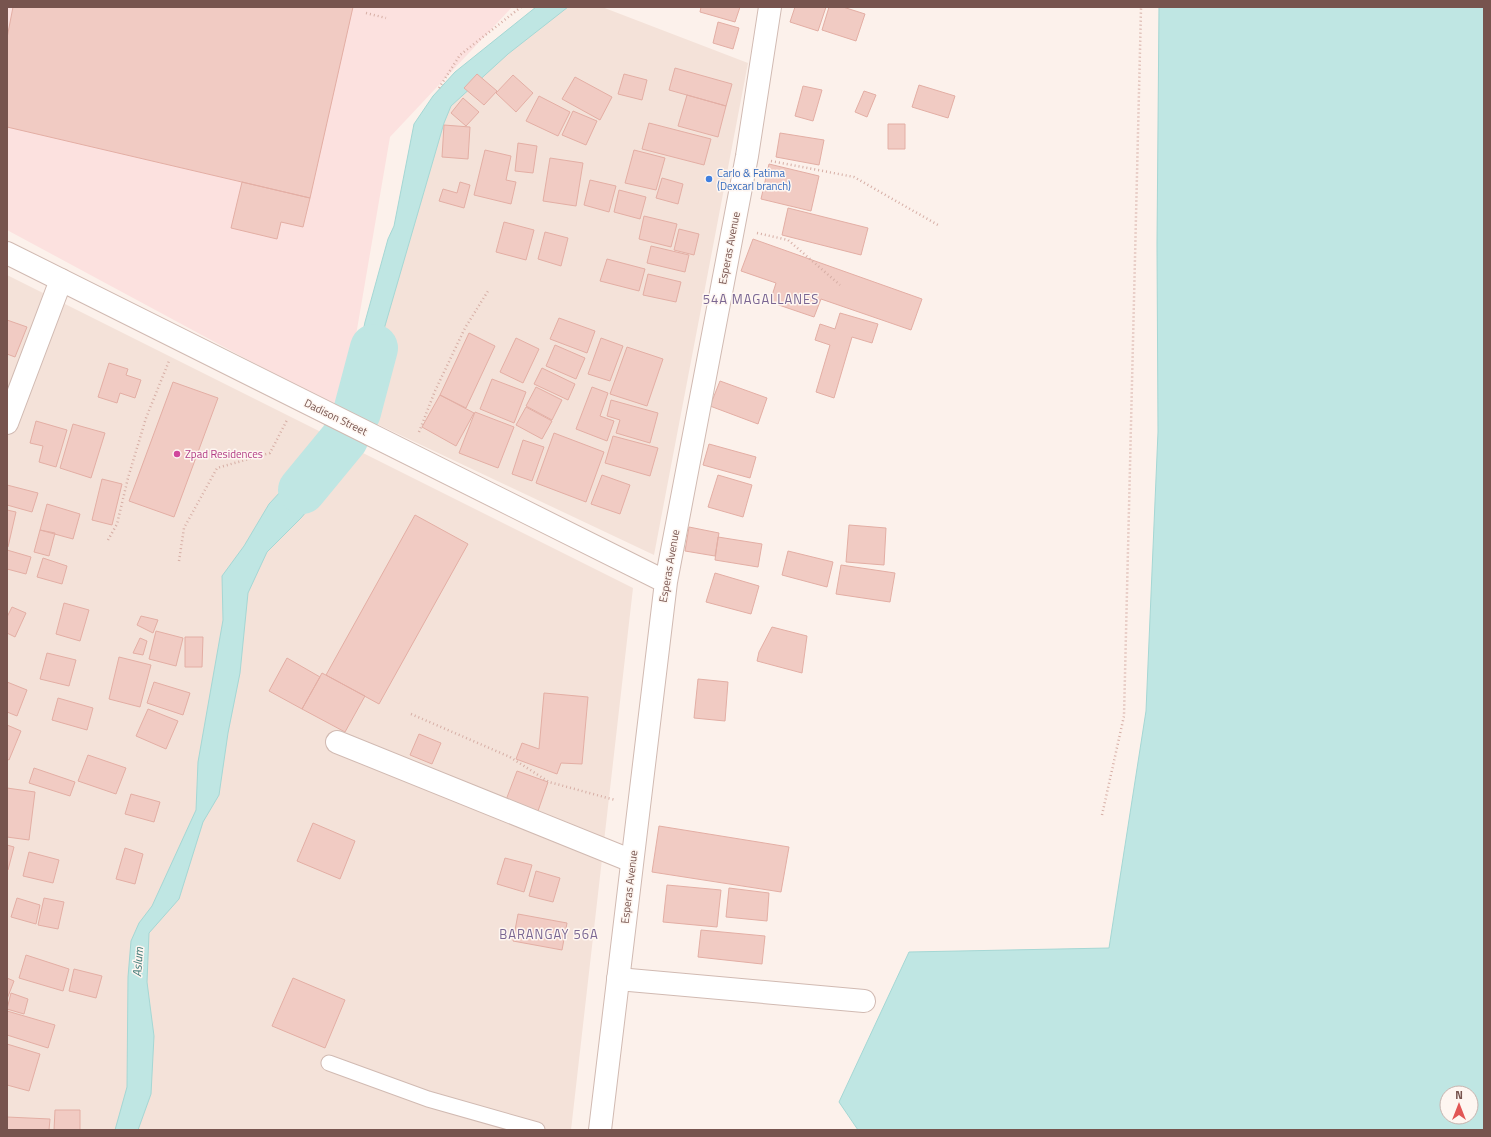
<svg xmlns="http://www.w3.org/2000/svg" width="1491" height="1137" font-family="'Titillium Web',sans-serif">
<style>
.residential{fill:#f4e2d9}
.commercial{fill:#fce1df}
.water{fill:#bfe6e3;stroke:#a5d7d4;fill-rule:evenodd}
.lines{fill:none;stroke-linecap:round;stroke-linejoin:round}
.river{stroke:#bfe6e3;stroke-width:48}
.building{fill:#f1cbc3;stroke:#e3aea4}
.service-casing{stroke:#d1bab2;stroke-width:17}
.minor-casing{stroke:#d1bab2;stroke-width:24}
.tertiary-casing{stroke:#d1bab2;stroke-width:24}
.path{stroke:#d6aea5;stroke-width:2.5;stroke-dasharray:1 3;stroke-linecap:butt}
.service{stroke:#fff;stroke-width:15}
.minor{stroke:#fff;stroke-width:22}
.tertiary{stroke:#fff;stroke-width:22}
.shop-dot{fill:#3f7fe0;stroke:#fef6f1;stroke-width:1.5}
.hotel-dot{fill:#d1479c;stroke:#fef6f1;stroke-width:1.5}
.labels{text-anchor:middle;stroke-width:3;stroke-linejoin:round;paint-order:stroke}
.shop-label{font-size:11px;fill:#366cbe;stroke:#fef6f1;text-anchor:start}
.street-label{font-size:11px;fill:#77544e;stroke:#fef6f1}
.hotel-label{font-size:11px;fill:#b23c85;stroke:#fef6f1;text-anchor:start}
.water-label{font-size:12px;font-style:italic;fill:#417b78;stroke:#fef6f1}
.quarter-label{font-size:13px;letter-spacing:1px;fill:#7a6692;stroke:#fef6f1}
</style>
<rect width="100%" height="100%" fill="#fcf1eb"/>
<path class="residential" d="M561,7H602L748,63L654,555L360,416L441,113L457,84Z
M7,275L633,588L571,1130H7Z"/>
<path class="commercial" d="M7,7H512L390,137L343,411L7,230Z"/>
<path class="water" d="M536,7H568L508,54L451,106L444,123L380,343L370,418L349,408L359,369L360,346L365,322L388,239L394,226L414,124L433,96L455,72Z
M1159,7H1484V1130H858L839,1102L909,952L1109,948L1146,711L1158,432L1157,244ZM1447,1093H1471V1117H1447Z
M334,434L353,444L340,472L301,518L267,552L248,593L240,673L228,733L219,795L203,822L179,899L149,933L147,982L154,1036L151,1094L138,1130H115L127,1087L128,977L131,941L139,923L152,906L196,810L198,762L223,620L222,576L244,546L269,504L282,490L322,456Z"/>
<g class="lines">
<path class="river" d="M302,490L344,439L357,412L374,348"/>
</g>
<path class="building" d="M13,7H353L310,198L7,127V38Z
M701,7H740L735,22L700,12Z
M795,7H826L818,31L790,22Z
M829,7H843L865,14L856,41L822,30Z
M718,22L739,28L733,49L713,43Z
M675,68L732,84L726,106L669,90Z
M477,74L497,91L484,105L464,88Z
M624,74L647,80L642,100L618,94Z
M513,75L533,93L516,112L496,93Z
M575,77L612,97L600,120L562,99Z
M919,85L955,96L948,118L912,107Z
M803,86L822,90L813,121L795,116Z
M864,91L876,95L867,117L855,112Z
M687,95L726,106L718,137L678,126Z
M539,96L570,112L558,136L526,121Z
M463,98L479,112L466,126L451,113Z
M573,111L597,121L586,145L562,135Z
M649,123L711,139L704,165L642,149Z
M888,124H905V149H888Z
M444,125L470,127L468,159L442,157Z
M780,133L824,140L819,165L776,157Z
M518,143L537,146L533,173L515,171Z
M485,150L511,156L506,180L516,182L511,204L474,195Z
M634,150L665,158L656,190L625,183Z
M550,158L583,163L576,206L543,201Z
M769,164L819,176L811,211L761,199Z
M662,178L683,184L678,204L656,198Z
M590,180L616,186L609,212L584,205Z
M242,182L310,198L303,227L281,222L277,239L231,228Z
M460,182L470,185L464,208L439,201L443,189L457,193Z
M619,190L646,197L640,219L614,212Z
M788,208L868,228L861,255L782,235Z
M644,216L677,224L671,247L639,239Z
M504,222L534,230L526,260L496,252Z
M679,229L699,234L694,255L674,250Z
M545,232L568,238L561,266L538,259Z
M753,239L922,299L911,330L821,299L814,317L770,302L776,283L741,271Z
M651,246L689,255L685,272L647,263Z
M607,259L645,269L639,291L600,281Z
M648,274L681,282L676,302L643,295Z
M840,313L878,324L872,343L852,337L834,398L816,392L830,345L815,340L820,324L835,329Z
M559,318L595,331L587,353L550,339Z
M7,320L27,327L15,357L7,354Z
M469,333L495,346L466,408L440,395Z
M516,338L539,349L523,383L500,372Z
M601,338L623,346L610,381L588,374Z
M555,345L585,358L576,379L546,366Z
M627,347L663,359L647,406L610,394Z
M109,363L128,369L126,375L141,380L135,398L120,393L117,403L98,397Z
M542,368L575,384L568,400L534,384Z
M492,379L526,392L514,423L480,409Z
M720,381L767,398L758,424L710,406Z
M173,382L218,398L174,517L129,501Z
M536,387L562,400L552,420L526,406Z
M592,387L608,393L600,416L614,421L607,441L576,429Z
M440,395L474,413L456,446L422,427Z
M611,400L658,413L650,443L616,433L620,420L607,416Z
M526,407L552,421L542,439L516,425Z
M475,412L514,427L498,468L459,453Z
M36,421L67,430L56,467L39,462L43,446L30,443Z
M73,424L105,433L91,478L60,468Z
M554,433L604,452L586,502L536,483Z
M613,436L658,448L650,476L605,463Z
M523,440L544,447L532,481L512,474Z
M709,444L756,457L750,478L703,465Z
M602,475L630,485L620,514L591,504Z
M718,475L752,485L743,517L708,507Z
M102,479L122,484L112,525L92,520Z
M7,485L38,493L32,512L7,505Z
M47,504L80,514L73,539L40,530Z
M7,510L16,512L8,547L7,546Z
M415,515L468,544L379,704L326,675Z
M849,525L886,528L884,565L846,562Z
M689,527L719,533L715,556L685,551Z
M40,530L55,533L49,556L34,552Z
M718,537L762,544L758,567L715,560Z
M7,550L31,557L26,574L7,569Z
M788,551L833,562L827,587L782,575Z
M43,558L67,566L62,584L37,577Z
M841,565L895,573L890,602L836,594Z
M715,573L759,586L751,614L706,602Z
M64,603L89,610L80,641L56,634Z
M12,607L26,613L15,637L7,633V617Z
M141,616L158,620L153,633L137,625Z
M772,627L807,636L802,673L757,661L759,652Z
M156,631L183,638L176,666L149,659Z
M185,637H203L202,667H185Z
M140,638L147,641L143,655L133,653Z
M47,653L76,660L69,686L40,679Z
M119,657L151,665L140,707L109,699Z
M287,658L320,677L302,709L269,691Z
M322,673L365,696L345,732L302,709Z
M698,679L728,682L725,721L694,718Z
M7,682L27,690L17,716L7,712Z
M154,682L190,693L183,715L147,703Z
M544,693L588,697L582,764L561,763L557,774L516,759L522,743L539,749Z
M58,698L93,708L87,730L52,720Z
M148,709L178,721L166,749L136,736Z
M7,725L21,731L9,760L7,759Z
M419,734L441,743L432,764L410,755Z
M88,755L126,768L116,794L78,781Z
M34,768L75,782L70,796L29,783Z
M517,771L548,782L538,811L506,800Z
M7,788L35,792L29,840L7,837Z
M131,794L160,802L154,822L125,814Z
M313,823L355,841L340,879L297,861Z
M659,826L789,847L781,892L652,872Z
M7,845L14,847L8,870H7Z
M125,848L143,854L135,884L116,879Z
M29,852L59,860L53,883L23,876Z
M505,858L532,865L524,892L497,884Z
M536,871L560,878L553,902L529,896Z
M667,885L721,890L717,927L663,922Z
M729,888L769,893L767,921L726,917Z
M17,898L40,905L36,924L11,917Z
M44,898L64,902L58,929L38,925Z
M518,914L567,923L562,950L513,941Z
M701,930L765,936L762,964L698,957Z
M26,955L69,969L63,991L19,978Z
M74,969L102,976L96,998L69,991Z
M7,978L14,981L7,999Z
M293,978L345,1000L325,1048L272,1026Z
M11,993L28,999L24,1014L7,1009Z
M7,1011L55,1025L48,1048L7,1035Z
M7,1044L40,1054L29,1091L7,1085Z
M55,1110H80V1130H54Z
M7,1117L50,1119L49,1130H7Z"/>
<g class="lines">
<defs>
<path id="service" d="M329,1063L428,1099L537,1130"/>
<path id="minor" d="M7,423L61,280
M337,742L632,861
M618,979L864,1001"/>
<path id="tertiary" d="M7,253L666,582
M600,1130L666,582L747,156L770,7"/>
</defs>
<use href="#service" class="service-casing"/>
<use href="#minor" class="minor-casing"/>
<use href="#tertiary" class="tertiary-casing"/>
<path class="path" d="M366,13L386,18
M439,88L460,55L521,7
M771,161L854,177L938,225
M757,233L788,240L840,285
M419,432L435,391L465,328L488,291
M108,540L117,524L128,478L146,418L169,361
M179,561L184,528L217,468L270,453L287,420
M411,714L510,757L549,782L615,800
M1102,815L1124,716L1141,8L1139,7"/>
<use href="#service" class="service"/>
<use href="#minor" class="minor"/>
<use href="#tertiary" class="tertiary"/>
</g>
<circle class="shop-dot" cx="709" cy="179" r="4"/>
<circle class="hotel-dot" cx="177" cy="454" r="4"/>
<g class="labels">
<g class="shop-label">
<text x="717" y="177">Carlo &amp; Fatima<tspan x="717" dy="13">(Dexcarl branch)</tspan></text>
</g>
<g class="street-label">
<text transform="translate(729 248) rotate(-79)" y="4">Esperas Avenue</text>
<text transform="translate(336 417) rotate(26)" y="4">Dadison Street</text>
<text transform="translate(669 566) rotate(-80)" y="4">Esperas Avenue</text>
<text transform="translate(629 887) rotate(-83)" y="4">Esperas Avenue</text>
</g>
<g class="hotel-label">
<text x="185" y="458">Zpad Residences</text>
</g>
<g class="water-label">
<text transform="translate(138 962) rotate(-86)" y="4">Aslum</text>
</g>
<g class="quarter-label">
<text x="761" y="304">54A MAGALLANES</text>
<text x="549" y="939">BARANGAY 56A</text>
</g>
</g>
<rect width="1491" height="1137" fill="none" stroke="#77544e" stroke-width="16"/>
<g transform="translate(1459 1105)"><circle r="19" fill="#fef6f1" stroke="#c8b5b0"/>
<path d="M0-3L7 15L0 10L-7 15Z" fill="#e15655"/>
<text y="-6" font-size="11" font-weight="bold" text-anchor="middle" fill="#77544e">N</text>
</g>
</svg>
